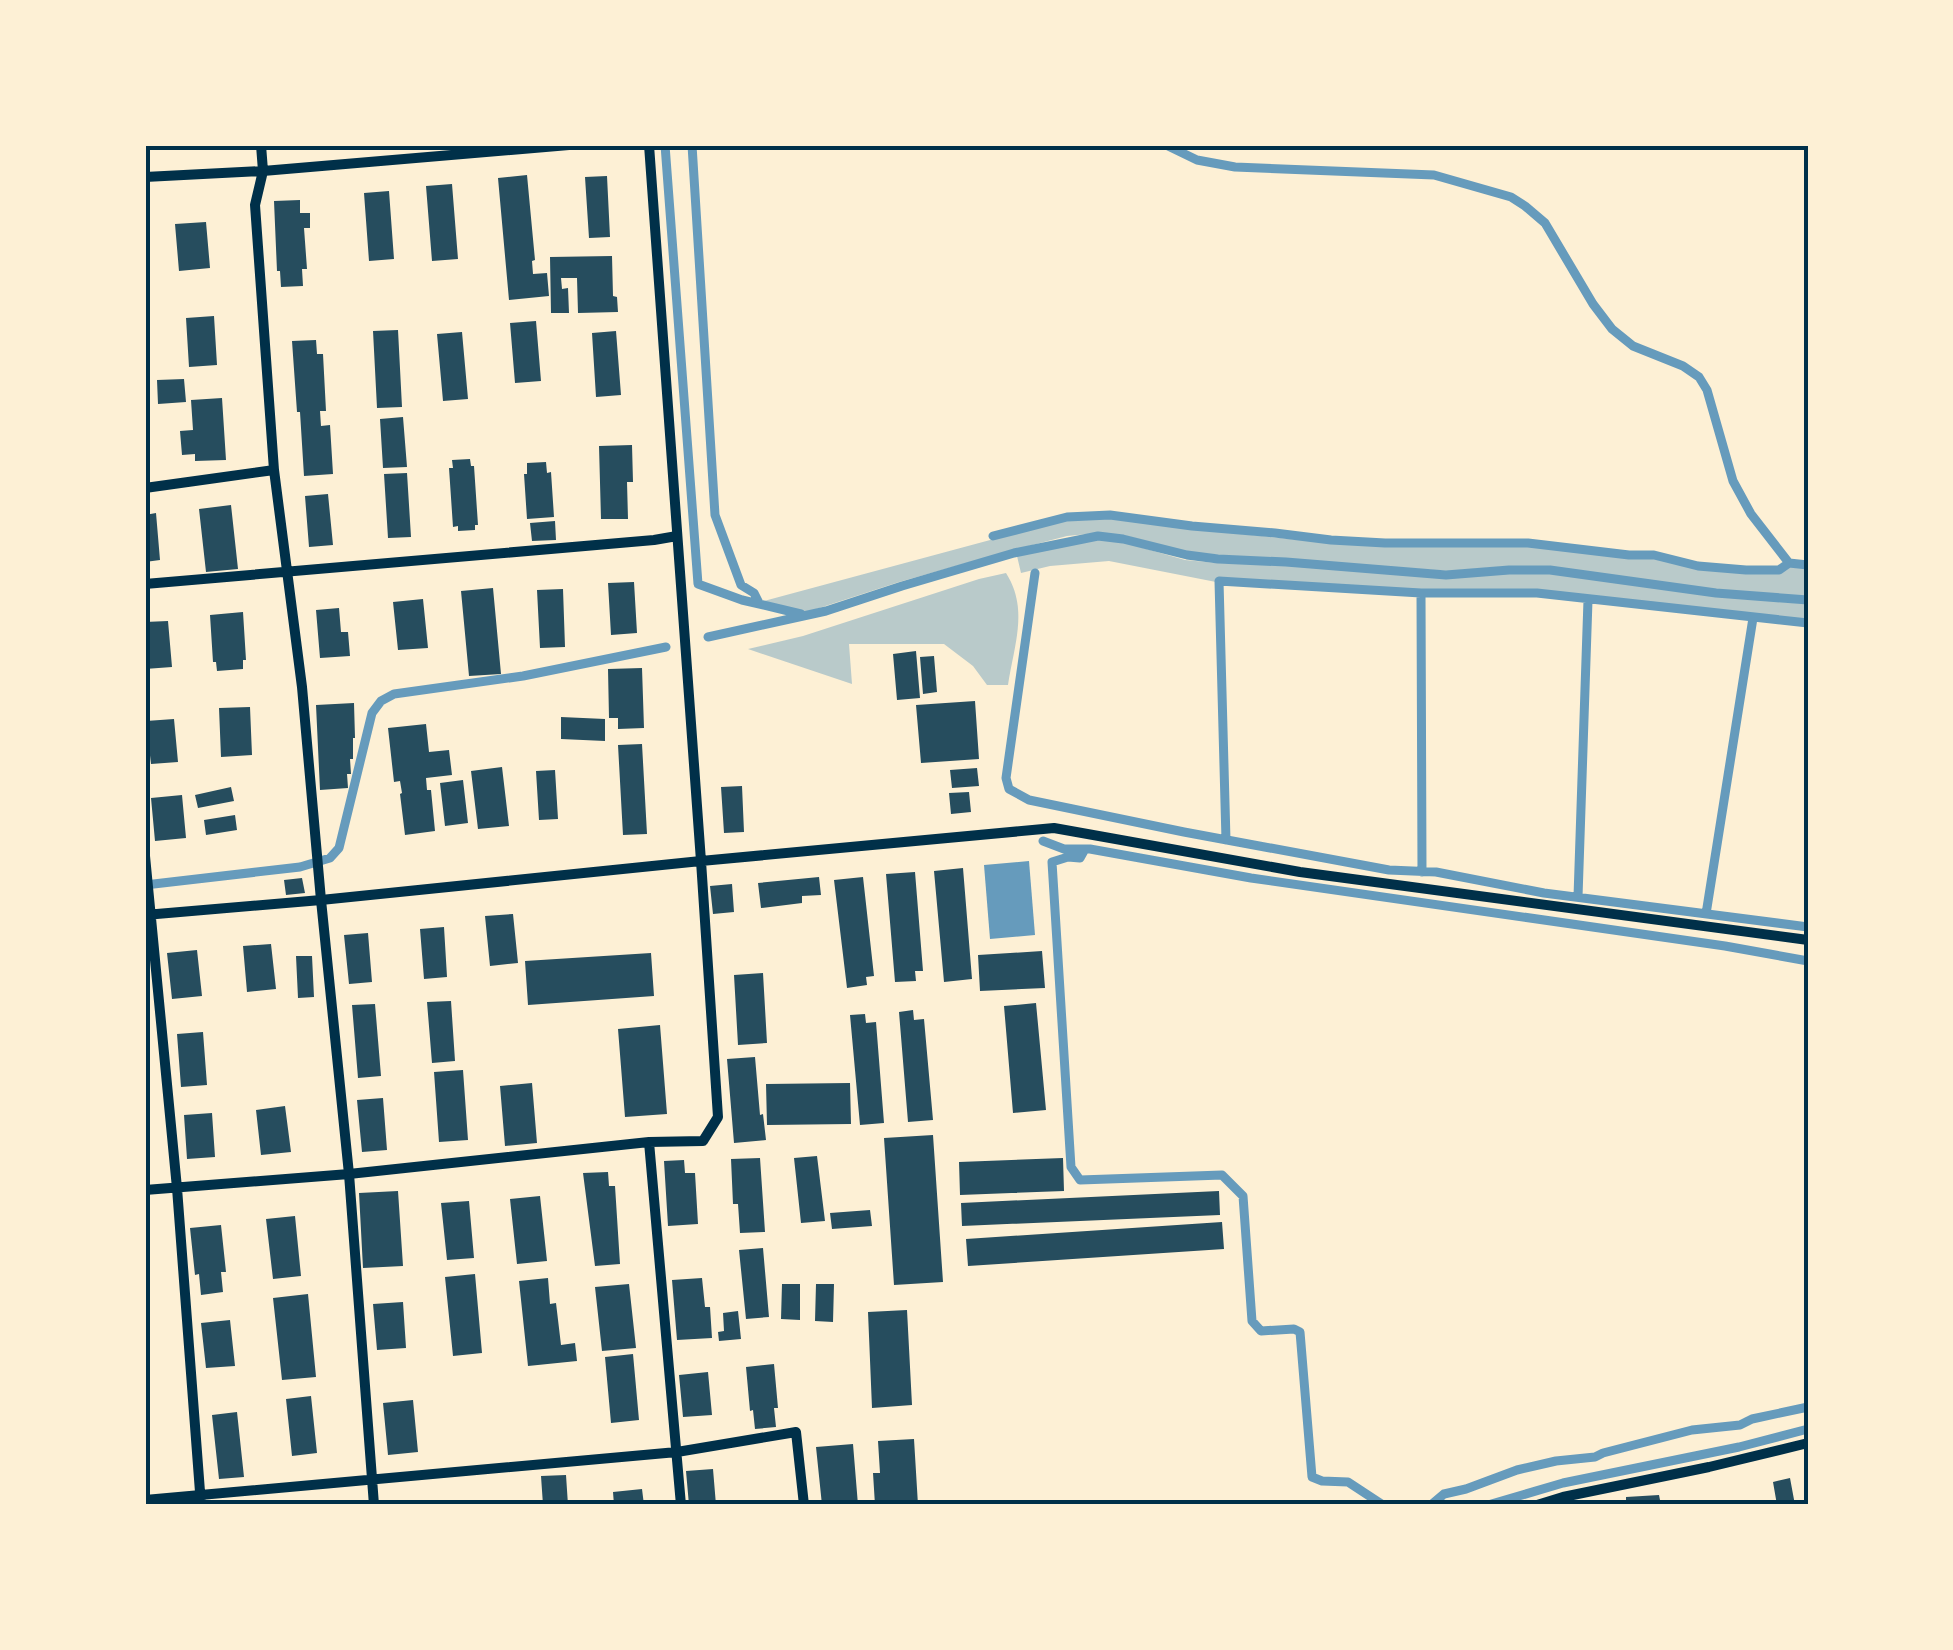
<svg xmlns="http://www.w3.org/2000/svg" width="1953" height="1650" font-family="Jost,sans-serif">
<style>
.green{fill:#b9caca}
.water{fill:#669bbc}
.lines{fill:none;stroke-linecap:round;stroke-linejoin:round}
.stream{stroke:#669bbc;stroke-width:9}
.building{fill:#264d5e}
.minor{stroke:#003049;stroke-width:10}
.neatline{fill:none;stroke:#003049;stroke-width:4}
</style>
<rect width="100%" height="100%" fill="#fdf0d5"/>
<path class="green" d="M1109,518L1191,529L1331,543L1384,546L1430,544L1527,546L1628,558L1652,557L1697,568L1746,574L1780,573L1790,567L1808,568V597L1717,590L1553,567L1510,566L1448,571L1220,555L1189,552L1123,535L1098,533L1067,536L1013,550L899,582L807,612L764,601L1068,519Z
M1098,539L1122,542L1185,560L1216,563L1285,565L1447,578L1508,573H1550L1716,596L1808,604V621L1537,591H1421L1219,579L1216,582L1109,561L1050,566L1021,573L1017,556Z
M1006,573C1029,609 1014,645 1008,685H987L973,666L944,644H849L852,684L748,649L803,636L979,579Z"/>
<path class="water" d="M1029,861L1035,935L990,939L984,865Z"/>
<g class="lines">
<path class="stream" d="M665,145L698,584L742,600L801,614
M692,145L715,515L741,585L754,593L759,603
M1166,145L1197,160L1235,167L1434,175L1511,197L1525,206L1545,223L1593,304L1612,329L1633,346L1683,366L1699,377L1707,390L1733,481L1751,514L1789,563L1808,565
M993,536L1067,517L1110,515L1192,526L1275,533L1331,540L1385,543H1528L1629,555H1654L1698,566L1746,570H1779L1789,563
M1035,573L1006,778L1009,789L1029,800L1184,832L1389,870L1436,872L1544,893L1808,927
M1421,593L1422,872
M708,637L826,611L902,586L1014,553L1098,536L1123,539L1187,555L1218,559L1286,562L1446,575L1509,570H1550L1716,593L1808,600
M1226,840L1219,581L1421,593H1537L1808,623
M1043,841L1064,849H1090L1251,878L1725,946L1808,961
M1085,849L1080,858L1068,857L1052,862L1071,1167L1080,1180L1222,1175L1243,1196L1252,1321L1261,1331L1294,1329L1300,1332L1312,1477L1322,1481L1348,1482L1383,1505
M145,885L300,867L330,858L339,848L372,713L381,701L394,694L523,676L666,647
M1578,897L1588,600
M1706,914L1753,618
M1431,1505L1444,1494L1466,1489L1517,1470L1556,1461L1595,1457L1603,1453L1692,1430L1740,1425L1752,1419L1808,1407
M1488,1505L1563,1483L1739,1447L1808,1429"/>
</g>
<path class="building" d="M527,175L535,260L532,261L533,274L547,273L549,296L509,300L498,178Z
M607,176L610,237L589,238L585,177Z
M452,184L458,259L432,261L426,186Z
M389,191L394,259L369,261L364,193Z
M300,200V213H310V228H304L307,269H302L303,286L281,287L280,271H277L274,201Z
M206,222L210,268L179,271L175,224Z
M612,256L613,296L617,297L618,312L578,313L577,278H561L562,289L568,288L569,313H551L550,257Z
M214,316L217,365L189,367L186,318Z
M536,321L541,381L515,383L510,323Z
M398,330L402,407L377,408L373,331Z
M616,331L621,395L596,397L592,333Z
M462,332L468,399L443,401L437,334Z
M316,340L317,354H323L326,411H320L321,426L330,425L333,474L304,476L300,412H297L292,341Z
M184,379L186,402L158,404L157,380Z
M222,398L226,460L195,461V454L182,455L180,431L193,430L191,400Z
M403,417L407,467L383,468L380,419Z
M632,445L633,482H627L628,519H601L599,446Z
M470,459L471,466H474L478,525H475V530L458,531V526L453,527L449,468H453L452,460Z
M546,462L547,473L551,472L554,517L527,519L524,474H527V463Z
M407,473L411,537L388,538L384,474Z
M328,494L333,545L309,547L305,496Z
M231,505L238,569L206,572L199,509Z
M156,513L160,560L145,562V515Z
M555,521L556,540L532,541L530,523Z
M634,582L637,633L611,635L608,583Z
M493,588L501,674L469,676L461,591Z
M563,589L565,647L540,648L537,590Z
M423,599L428,648L398,650L393,602Z
M339,608L341,632H348L350,656L320,658L316,610Z
M243,612L246,660H243V669L217,671L216,662H213L210,615Z
M168,621L172,667L145,669V622Z
M916,651L920,698L897,700L893,654Z
M934,656L937,692L923,694L920,657Z
M642,668L644,728L618,729V718H609L608,669Z
M975,701L979,759L921,763L916,705Z
M354,703L355,738H353V759H350L351,774H347L348,788L320,790L316,705Z
M250,707L252,755L221,757L219,708Z
M561,717L605,719V741L561,739Z
M174,719L178,762L151,764L146,721Z
M426,724L429,752L449,750L452,775L426,778L427,790H431L435,831L405,835L400,794L402,793L400,781L394,782L388,728Z
M642,744L647,834L623,835L618,745Z
M502,767L509,826L478,829L471,771Z
M977,768L979,786L952,788L950,770Z
M555,770L558,819L539,820L536,771Z
M463,780L468,823L445,826L440,783Z
M742,786L744,832L724,833L721,787Z
M231,787L234,801L198,808L195,795Z
M969,792L971,812L951,814L949,793Z
M182,795L186,838L155,841L151,798Z
M235,815L237,830L206,835L204,820Z
M963,868L972,979L944,982L934,871Z
M915,872L923,971H915L916,981L895,982L886,874Z
M819,877L821,895L802,896V903L761,908L758,883Z
M863,877L874,976L866,977L867,985L847,988L834,880Z
M302,878L305,893L286,895L284,880Z
M732,884L734,912L713,914L710,886Z
M513,914L518,963L490,966L485,916Z
M444,927L447,977L424,979L420,929Z
M368,933L372,982L349,984L344,935Z
M271,944L276,989L247,992L243,946Z
M197,950L202,996L172,999L167,953Z
M1042,951L1045,988L980,991L978,955Z
M651,953L654,996L528,1005L525,961Z
M296,956H312L314,997L298,998Z
M763,973L767,1043L738,1045L734,975Z
M451,1001L455,1061L432,1063L427,1002Z
M1036,1003L1046,1110L1013,1113L1004,1006Z
M375,1004L381,1076L358,1078L352,1005Z
M913,1010L914,1020L924,1019L933,1120L908,1122L899,1012Z
M865,1014L866,1023L876,1022L884,1123L860,1125L850,1015Z
M660,1025L667,1114L625,1117L618,1029Z
M203,1032L207,1085L181,1087L177,1034Z
M755,1057L760,1115L763,1114L766,1140L734,1143L727,1059Z
M463,1070L468,1140L439,1142L434,1072Z
M532,1083L537,1143L505,1146L500,1086Z
M850,1083L851,1124L767,1125L766,1084Z
M383,1098L387,1150L362,1152L357,1100Z
M285,1106L291,1152L261,1155L256,1110Z
M212,1113L215,1157L187,1159L184,1115Z
M933,1135L943,1282L894,1285L884,1138Z
M817,1156L825,1221L801,1223L794,1158Z
M760,1158L765,1232L740,1233L738,1204H733L731,1159Z
M1063,1158L1064,1191L960,1195L959,1162Z
M684,1160L685,1173H695L698,1224L668,1226L664,1161Z
M608,1172L609,1186H615L620,1264L595,1266L583,1173Z
M398,1191L403,1266L363,1268L359,1193Z
M1219,1191L1220,1215L962,1226L961,1203Z
M540,1196L547,1261L517,1264L510,1199Z
M469,1201L474,1258L447,1260L441,1203Z
M870,1210L872,1226L832,1229L830,1213Z
M295,1216L301,1276L273,1279L266,1219Z
M1222,1222L1224,1249L968,1266L966,1239Z
M221,1225L226,1272H221L223,1292L201,1295L199,1274L195,1275L190,1228Z
M763,1248L769,1317L746,1319L739,1250Z
M475,1274L482,1353L453,1356L445,1277Z
M548,1278L550,1304L556,1303L561,1345L575,1343L577,1361L528,1366L519,1281Z
M702,1278L705,1307H710L712,1338L677,1340L672,1280Z
M629,1284L636,1348L602,1351L595,1287Z
M782,1284H800V1320L781,1319Z
M816,1284H834L833,1322L815,1321Z
M308,1294L316,1377L282,1380L273,1298Z
M403,1302L406,1348L377,1350L373,1304Z
M907,1310L912,1405L872,1408L868,1312Z
M738,1311L741,1339L719,1341L718,1332L724,1331L723,1313Z
M230,1320L235,1366L206,1368L201,1323Z
M633,1354L639,1420L611,1423L605,1357Z
M774,1364L778,1408H774L776,1427L755,1429L753,1410L750,1411L746,1367Z
M708,1372L712,1415L683,1417L679,1375Z
M311,1396L317,1453L292,1456L286,1399Z
M413,1400L418,1452L388,1455L383,1403Z
M237,1412L244,1477L219,1479L212,1415Z
M914,1439L918,1505H875L873,1473H880L878,1441Z
M853,1444L858,1505H822L816,1447Z
M713,1469L716,1505H689L686,1471Z
M566,1475L568,1505H543L541,1476Z
M1790,1478L1795,1505H1777L1773,1482Z
M642,1489L644,1505H614L613,1492Z
M1659,1495L1660,1500H1665V1505H1626V1497Z"/>
<g class="lines">
<path class="minor" d="M261,145L263,171L255,205L274,470L302,687L321,900L349,1174L374,1505
M145,177L263,171L569,145
M145,488L274,470
M145,584L654,540L677,536
M145,856L177,1188L201,1505
M145,915L321,900L701,861L649,145
M649,1142L681,1505
M145,1190L349,1174L649,1142L703,1141L718,1117L701,861L1054,828L1300,872L1808,940
M145,1500L677,1452L796,1432L804,1505
M1537,1505L1563,1497L1709,1467L1808,1443"/>
</g>
<rect width="1953" height="1650" fill="none" stroke="#fdf0d5" stroke-width="295"/>
<rect x="148" y="148" width="1658" height="1354" class="neatline"/>
</svg>
